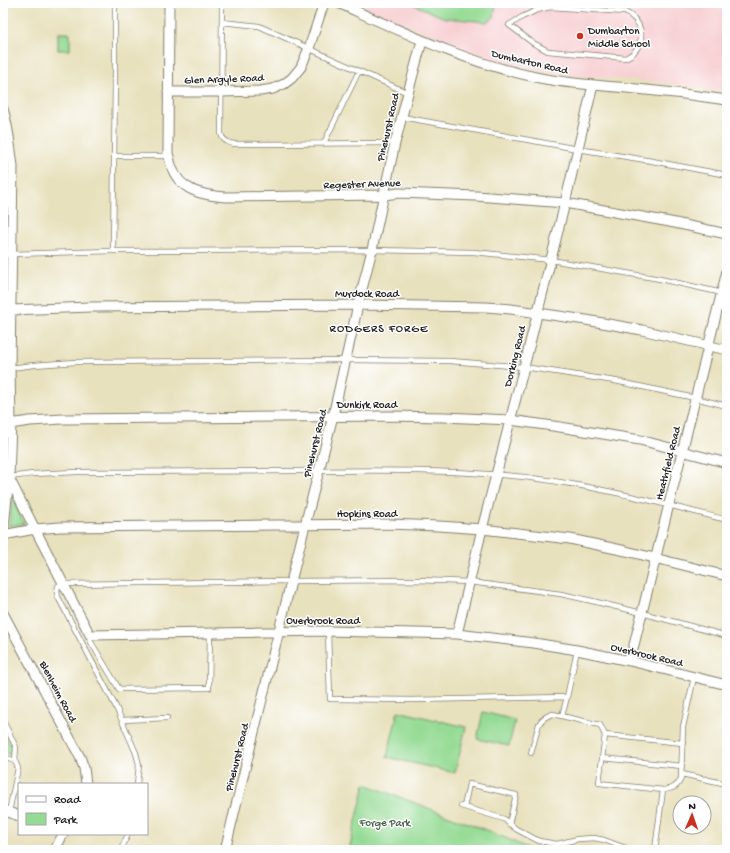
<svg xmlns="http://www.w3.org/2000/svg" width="730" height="853" font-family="'Gochi Hand',sans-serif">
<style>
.built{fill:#f7cfd2}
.green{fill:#96db95;stroke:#597c58}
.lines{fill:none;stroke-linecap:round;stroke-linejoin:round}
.service-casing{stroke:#827e6c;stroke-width:6}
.minor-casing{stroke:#827e6c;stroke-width:11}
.service{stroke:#fff;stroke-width:4.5}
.minor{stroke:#fff;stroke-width:9}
.poi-dot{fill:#c8321e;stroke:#fff;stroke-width:1.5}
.labels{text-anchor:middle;stroke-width:3;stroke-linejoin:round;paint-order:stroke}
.poi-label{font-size:11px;fill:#1c1c1c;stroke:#fff;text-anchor:start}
.street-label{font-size:11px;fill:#1c1c1c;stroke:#fff}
.park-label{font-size:11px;fill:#475f46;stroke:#fff}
.neighbourhood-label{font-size:12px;letter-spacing:1px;fill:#1c1c1c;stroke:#fff}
</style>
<rect width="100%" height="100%" fill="#fff"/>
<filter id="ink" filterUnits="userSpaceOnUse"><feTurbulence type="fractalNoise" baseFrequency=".025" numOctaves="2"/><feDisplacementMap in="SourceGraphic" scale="8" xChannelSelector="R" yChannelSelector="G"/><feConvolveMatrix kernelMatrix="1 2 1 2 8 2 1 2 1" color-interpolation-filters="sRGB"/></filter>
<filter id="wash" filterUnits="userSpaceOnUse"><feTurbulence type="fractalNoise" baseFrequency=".012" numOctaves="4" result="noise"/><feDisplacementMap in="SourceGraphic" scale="16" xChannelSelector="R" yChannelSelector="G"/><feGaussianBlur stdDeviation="0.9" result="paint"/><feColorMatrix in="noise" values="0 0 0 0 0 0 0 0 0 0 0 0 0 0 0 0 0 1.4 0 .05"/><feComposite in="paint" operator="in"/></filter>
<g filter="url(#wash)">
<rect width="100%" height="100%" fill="#e8e1bd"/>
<path class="built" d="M355,3H727V93L688,86L647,81L568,75L533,69L507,63L467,50Z
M591,846L602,850H537Z"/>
<path class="green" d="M410,3H496L494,17L488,22L445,18Z
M58,33H70V50H58Z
M12,497L24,524L9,526Z
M398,711L466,727L455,773L387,757Z
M483,712L515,720L509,746L477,739Z
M3,731L12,748L11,755L3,752Z
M365,784L494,833L530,849L537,850H349Z"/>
</g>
<g filter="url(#ink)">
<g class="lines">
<defs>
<path id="service" d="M222,3L221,134C223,141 228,143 234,144L395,143
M551,7L625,12C641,20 647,38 634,52C632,55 628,56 626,58L548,51L533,43L509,25L522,17L537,10Z
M222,22L259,26L408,93
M402,117L578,149L652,161L727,175
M324,143L359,71
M114,156H168
M113,251L115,79V3
M3,255L11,254L113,251L372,250L474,252L551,260L660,279L727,294
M3,369L34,365L76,362L346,360L450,361L524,367L615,381L695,398L727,406
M3,479C26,473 52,473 76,472C149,472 221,471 294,471C371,470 447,469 524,477C593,485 660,503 727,520
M328,631L330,699L412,700L567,697L577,650
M90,635L91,642L119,689L209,688L210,633
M562,716L567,697
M122,720L167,718
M3,721L16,747L15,761L3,757
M605,735L599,783L663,790C672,789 678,787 681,778L683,727L694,677
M531,753L539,724C543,718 546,716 553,714L600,725L605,735L683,743
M602,758L682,766
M682,774L727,784
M137,784L139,765L136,753L116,707L58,597L57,592L58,586L64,584L292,581L416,580L470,582L561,594L588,600L642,613L727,636
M461,806L504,819L516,829L539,841L557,844L578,839L594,838L604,840L631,850
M464,807L469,784L516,795L509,824
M9,812L18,768L15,761
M121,850L128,834
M655,850L663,790"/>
<path id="minor" d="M169,3L168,153C169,157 170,161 171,165C179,191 202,195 225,197L384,195L399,193L476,196L565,203L670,222L727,234
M338,3C403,32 469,64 540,78C569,84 598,85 627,88C661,91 694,95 727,100
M168,92H221L260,91L273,89L284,84L292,78L301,67L309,48L324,3
M3,109C9,128 10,146 13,166L10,368L11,423L9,478L3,536
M3,311L11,310L91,307L358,305L486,307L511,309L586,320L642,330L727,350
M3,425L30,421L63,419L389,416L444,417L510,420L560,427L640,440L727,463
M9,478L35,529L90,635L328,631L457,634L534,643L577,650L630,661L727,685
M3,535L35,529L60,527L389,524L439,526L482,529L570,539L626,551L727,576
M3,613L80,757L84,768L86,784
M457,634L482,529L524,367L565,203L593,85
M630,661L727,271
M3,810L19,816
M55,850L63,834
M225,850L305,525L333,416L358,305L372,250L395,143L408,93L422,41"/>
</defs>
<use href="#service" class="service-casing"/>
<use href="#minor" class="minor-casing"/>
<use href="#service" class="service"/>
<use href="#minor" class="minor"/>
</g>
</g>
<circle class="poi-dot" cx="580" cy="36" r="4"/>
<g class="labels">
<g class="poi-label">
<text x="588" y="34">Dumbarton<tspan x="588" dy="13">Middle School</tspan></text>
</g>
<g class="street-label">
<text transform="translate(530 61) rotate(13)" y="4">Dumbarton Road</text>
<text transform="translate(224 78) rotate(-2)" y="4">Glen Argyle Road</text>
<text transform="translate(387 127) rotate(-77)" y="4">Pinehurst Road</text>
<text transform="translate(362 183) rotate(-2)" y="4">Regester Avenue</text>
<text x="367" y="297">Murdock Road</text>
<text transform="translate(514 356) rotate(-76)" y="4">Dorking Road</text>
<text x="367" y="408">Dunkirk Road</text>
<text transform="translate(314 443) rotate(-76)" y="4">Pinehurst Road</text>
<text transform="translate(667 463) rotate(-76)" y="4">Heathfield Road</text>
<text x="367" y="517">Hopkins Road</text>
<text x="323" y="624">Overbrook Road</text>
<text transform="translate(647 654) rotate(13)" y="4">Overbrook Road</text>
<text transform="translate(59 691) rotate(62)" y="4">Blenheim Road</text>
<text transform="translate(236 757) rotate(-76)" y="4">Pinehurst Road</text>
</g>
<g class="park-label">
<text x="385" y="826">Forge Park</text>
</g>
<g class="neighbourhood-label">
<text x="379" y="332">RODGERS FORGE</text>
</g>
</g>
<rect width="730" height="853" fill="none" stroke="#fff" stroke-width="16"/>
<rect x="18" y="783" width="130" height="52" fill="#ffffff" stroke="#a4a4a4"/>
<rect x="26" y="796" width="20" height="6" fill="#ffffff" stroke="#a4a4a4"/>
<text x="54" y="803" font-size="12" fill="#1c1c1c">Road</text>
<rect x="26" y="813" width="20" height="12" fill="#96db95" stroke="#a4a4a4"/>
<text x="54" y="823" font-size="12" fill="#1c1c1c">Park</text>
<g transform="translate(692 815) rotate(2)"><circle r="19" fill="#ffffff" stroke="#a4a4a4"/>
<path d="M0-3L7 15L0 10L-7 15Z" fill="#c8321e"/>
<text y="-6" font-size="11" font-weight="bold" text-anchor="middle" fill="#1c1c1c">N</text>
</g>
</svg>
